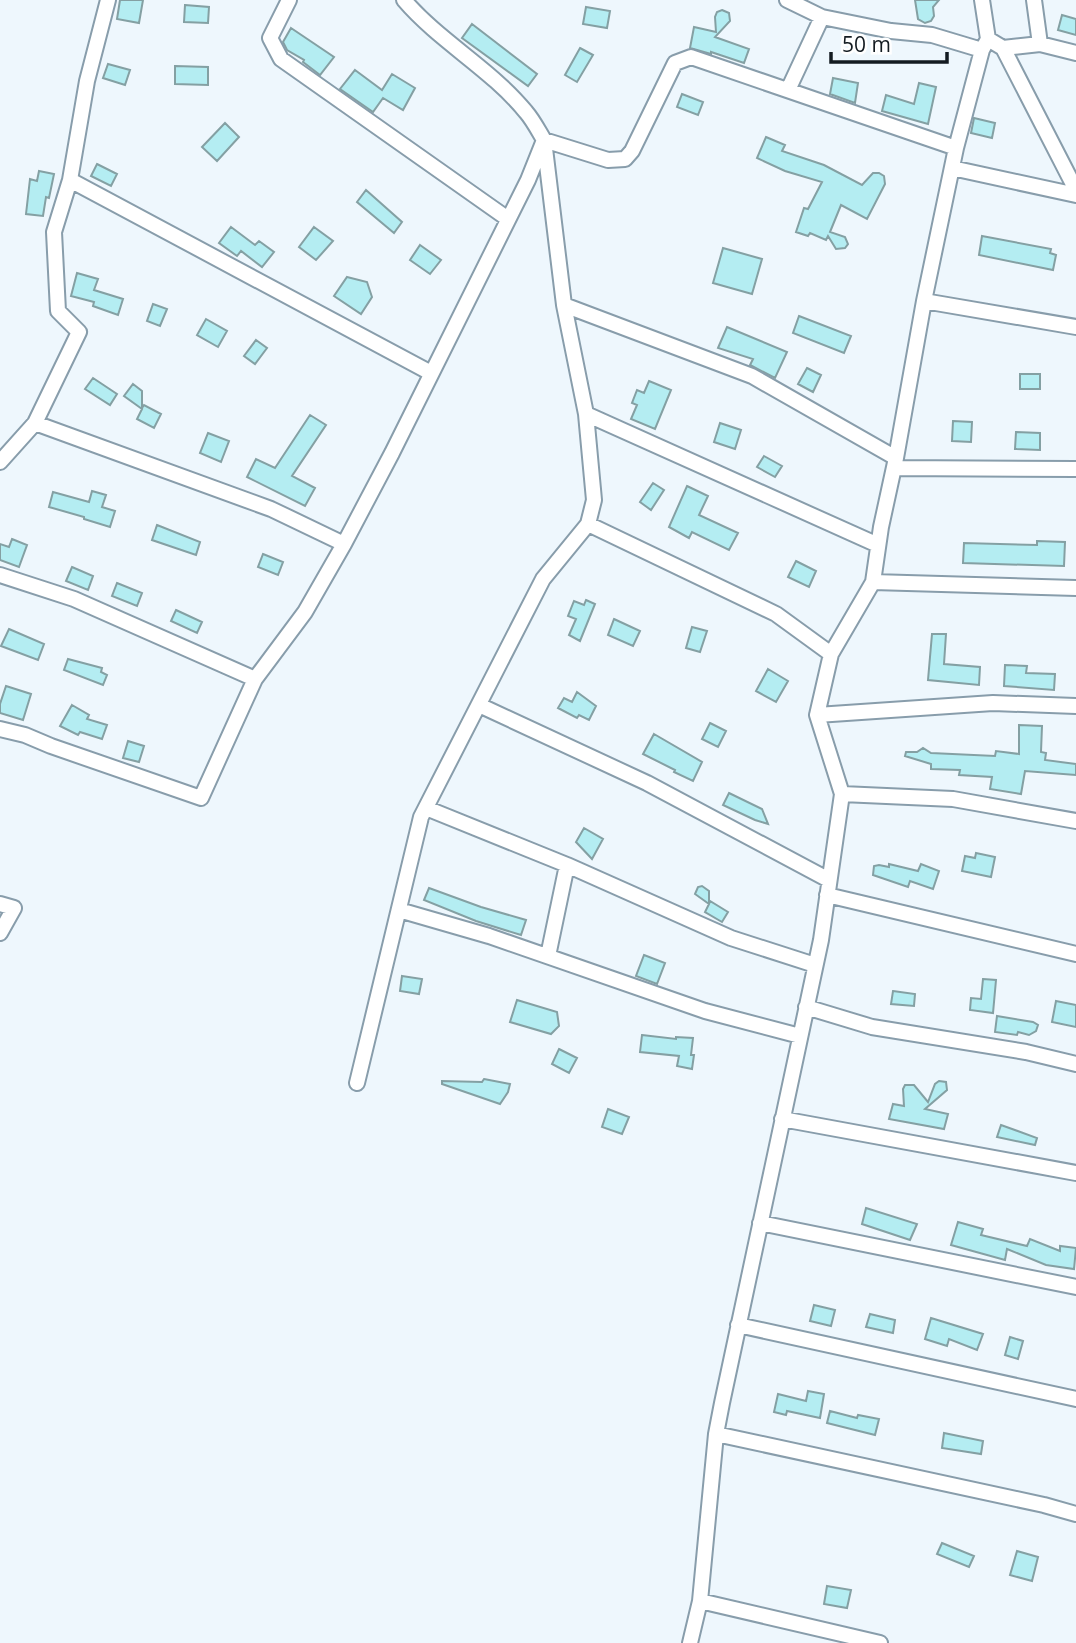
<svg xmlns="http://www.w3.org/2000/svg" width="1076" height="1643" font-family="'Open Sans',sans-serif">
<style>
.building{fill:#b4edf2;stroke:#84a0a3;stroke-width:2}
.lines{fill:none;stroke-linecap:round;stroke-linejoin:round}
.minor-casing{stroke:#889dab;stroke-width:18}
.minor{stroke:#fff;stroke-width:14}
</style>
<rect width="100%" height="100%" fill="#eef7fd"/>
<path class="building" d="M120,0H143L139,23L117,19Z
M915,0H939L933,7L934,16L931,21L925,23L918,19Z
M185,5L209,7L208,23L184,22Z
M586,7L610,11L607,28L583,24Z
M722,10L729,13L730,21L715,37L749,49L744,63L711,52V54L690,48L694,27L716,32L715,17L717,12Z
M1062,15L1076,19V35L1058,30Z
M472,24L537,74L528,86L462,38Z
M291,28L334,57L320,75L303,62L304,60L287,50L283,42Z
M580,48L593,55L577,82L565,75Z
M108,64L130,70L125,85L103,78Z
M175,66L208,67V85L175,84Z
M355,70L382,90L392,74L415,88L403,110L383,98L373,112L340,89Z
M833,78L858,83L855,103L830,94Z
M919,83L936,87L928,124L882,111L886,95L914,104Z
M682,94L703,102L698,115L677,107Z
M974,118L995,123L992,138L971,133Z
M225,123L239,137L217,161L202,147Z
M766,137L785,145L782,151L824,165L862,185L873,173H879L884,176L885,184L867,219L841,205L830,232L845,237L848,244L845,248L836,249L828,236L826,240L810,233L808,236L796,232L804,208L808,209L822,182L785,171L757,158Z
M97,164L117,174L111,186L91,176Z
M39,171L54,174L49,198L46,197L43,216L26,214L30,179L37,181Z
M366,190L402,222L394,233L357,202Z
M231,227L255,245L259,241L274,252L262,267L241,251L237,256L219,243Z
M314,227L333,241L316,260L299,247Z
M982,236L1051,249L1050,253L1056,255L1053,270L979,255Z
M420,245L441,260L430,274L410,260Z
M723,248L762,259L752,294L713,283Z
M77,273L98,279L94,290L123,299L118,315L93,306L94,302L71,296Z
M347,277L367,282L372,297L361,314L334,296Z
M153,304L167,309L160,326L147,321Z
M799,316L851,336L844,353L793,333Z
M206,319L227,331L218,347L197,335Z
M727,327L787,352L775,378L750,365L753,359L718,348Z
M256,340L267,348L255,364L244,356Z
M807,368L821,375L813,392L798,384Z
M1020,374H1040V389H1020Z
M93,378L117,394L110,405L85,389Z
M649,381L671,390L655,429L631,419L637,405L632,403L637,390L644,393Z
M133,384L142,391V408L144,405L161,414L154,428L137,419L142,409L124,396Z
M310,415L326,425L292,476L315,488L305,506L247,477L256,459L275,468Z
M953,421L972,422L971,442L952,441Z
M720,423L741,430L735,449L714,442Z
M1016,432L1040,433V450L1015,449Z
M208,433L229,441L221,462L200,453Z
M764,456L782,466L775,477L757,467Z
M653,483L664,490L651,510L640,502Z
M687,486L708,496L699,515L738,533L729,550L692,532L689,538L669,527Z
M92,491L106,495L102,507L115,511L110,527L84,519V517L49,507L53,492L89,502Z
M157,525L200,542L196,555L152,540Z
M12,539L27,545L19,567L0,560V544L9,547Z
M1037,541L1065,542L1064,566L963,563L964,543L1037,545Z
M263,554L283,562L278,575L258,567Z
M796,561L816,571L809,587L788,577Z
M72,567L93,576L88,590L66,581Z
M117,583L142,593L137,606L112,596Z
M586,600L595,604L580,641L569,635L576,619L568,616L574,601L584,605Z
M176,610L202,622L197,633L171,621Z
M614,619L640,631L633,646L608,635Z
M692,627L707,631L700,652L686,648Z
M9,629L44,644L38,660L1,646Z
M932,634H946L944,664L980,667L979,685L928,680Z
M68,659L102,668L101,672L107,675L103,685L64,670Z
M1005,665L1027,666L1026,673L1055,674L1054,690L1004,686Z
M768,669L788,681L776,702L756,691Z
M6,686L31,694L23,720L0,713V704Z
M577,692L596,706L589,720L579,715L577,718L558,708L564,698L572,702Z
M72,705L89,715L87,719L107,725L102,739L80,732L78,735L60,726Z
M710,723L726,731L718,747L702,739Z
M1019,725L1042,726L1041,752L1046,753L1045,760L1076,764V775L1025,771L1021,794L990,789L992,777L959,775L960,770L931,769V764L905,756L906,752H917L923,748L931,753L995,756L996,751L1019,754Z
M654,734L702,762L693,781L674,772L675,770L643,754Z
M128,741L144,746L139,762L123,758Z
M729,793L762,809L768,824L755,820L723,805Z
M584,828L603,839L592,859L576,842Z
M976,853L995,857L991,877L962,871L965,856L975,858Z
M889,864L918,871L921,864L939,871L933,889L910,881L908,887L873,875L874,866L879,865L889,867Z
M702,886L709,891V904L710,901L728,912L722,922L705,912L709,904L695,894L698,887Z
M429,888L481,907L526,920L521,935L476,921L424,900Z
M644,955L665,963L657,984L636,976Z
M402,976L422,979L419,994L400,991Z
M983,979L996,980L993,1013L970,1010L971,998L981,999Z
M893,991L915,994L914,1006L891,1004Z
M517,1000L557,1012L559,1026L551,1034L510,1022Z
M1056,1001L1076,1005V1027L1052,1022Z
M997,1016L1033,1022L1038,1025L1036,1031L1029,1035L1018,1032L1017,1035L995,1032Z
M642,1035L676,1039V1037L693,1038L691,1055H694L692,1069L677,1066L679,1056L640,1052Z
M559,1049L577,1058L569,1073L552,1064Z
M484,1079L510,1084L508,1092L500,1104L442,1084V1081L482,1082Z
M939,1081L946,1082L947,1090L925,1109L948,1114L944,1129L889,1119L893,1104L904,1106L903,1089L905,1085H914L928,1102L935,1084Z
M608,1109L629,1117L622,1134L602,1127Z
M1001,1125L1037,1138L1035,1145L997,1137Z
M866,1208L917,1224L910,1240L862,1224Z
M958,1222L983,1229L981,1235L1027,1246L1030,1239L1060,1251V1246L1076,1248L1074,1269L1046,1265L1007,1249L1005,1260L951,1245Z
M814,1305L835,1310L831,1326L810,1321Z
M870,1314L895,1320L893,1333L866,1327Z
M931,1318L983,1334L977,1350L949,1339L947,1346L925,1339Z
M1010,1337L1023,1341L1018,1359L1005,1355Z
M808,1391L824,1394L820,1418L787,1411L786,1415L774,1412L778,1394L806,1401Z
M830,1411L857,1418L858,1415L879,1419L875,1435L827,1423Z
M944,1433L983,1441L981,1454L942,1448Z
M942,1543L974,1556L969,1567L937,1554Z
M1017,1551L1038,1557L1032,1581L1010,1575Z
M827,1586L851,1590L847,1608L824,1604Z"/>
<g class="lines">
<defs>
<path id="minor" d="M289,0L270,38L281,59L508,219
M787,0L822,17L891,31L932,35L982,50
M982,0L988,39L1003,48L1076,190
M1034,0L1040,44
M1003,48L1040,44L1076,53
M788,90L822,17
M952,168L1076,195
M70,180L431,373
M924,301L1076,327
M564,305L752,376L896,458
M586,414L878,545
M35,423L271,509L344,544
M0,462L35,423L79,332L58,311L54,232L70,180L87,81L108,0
M894,468L1076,469
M588,524L776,614L831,654
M0,575L74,599L255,679
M873,582L1076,588
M479,705L647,783L829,880
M817,715L993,703L1076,706
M0,729L25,735L51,746L201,798L255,679L305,612L344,544L392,453L528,180L544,140C538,130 533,120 526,112C491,69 440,42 404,0
M842,794L953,799L1076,821
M426,808L567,865L731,938L815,965
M827,895L1076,954
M0,904L14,908L0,933
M399,910L489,936L705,1011L800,1036
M548,956L567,865
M806,1007L872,1027L1026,1052L1076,1064
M357,1083L421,817L543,579L588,524L594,500L586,414L564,305L544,140L608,160L625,159L632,151L675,63L691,57L956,148
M782,1119L1076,1173
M760,1223L1076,1287
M738,1325L1076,1399
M716,1434L1044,1505L1076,1514
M700,1601L880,1643
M690,1643L700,1601L716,1434L722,1403L821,940L842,794L817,715L831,654L873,582L881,527L896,458L924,301L956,148L982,50L988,39"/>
</defs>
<use href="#minor" class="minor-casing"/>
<use href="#minor" class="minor"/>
</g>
<path d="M831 52v10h116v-10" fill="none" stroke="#131b21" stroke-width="3.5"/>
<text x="842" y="52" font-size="21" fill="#131b21" stroke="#ffffff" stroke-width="5" paint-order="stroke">50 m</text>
</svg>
